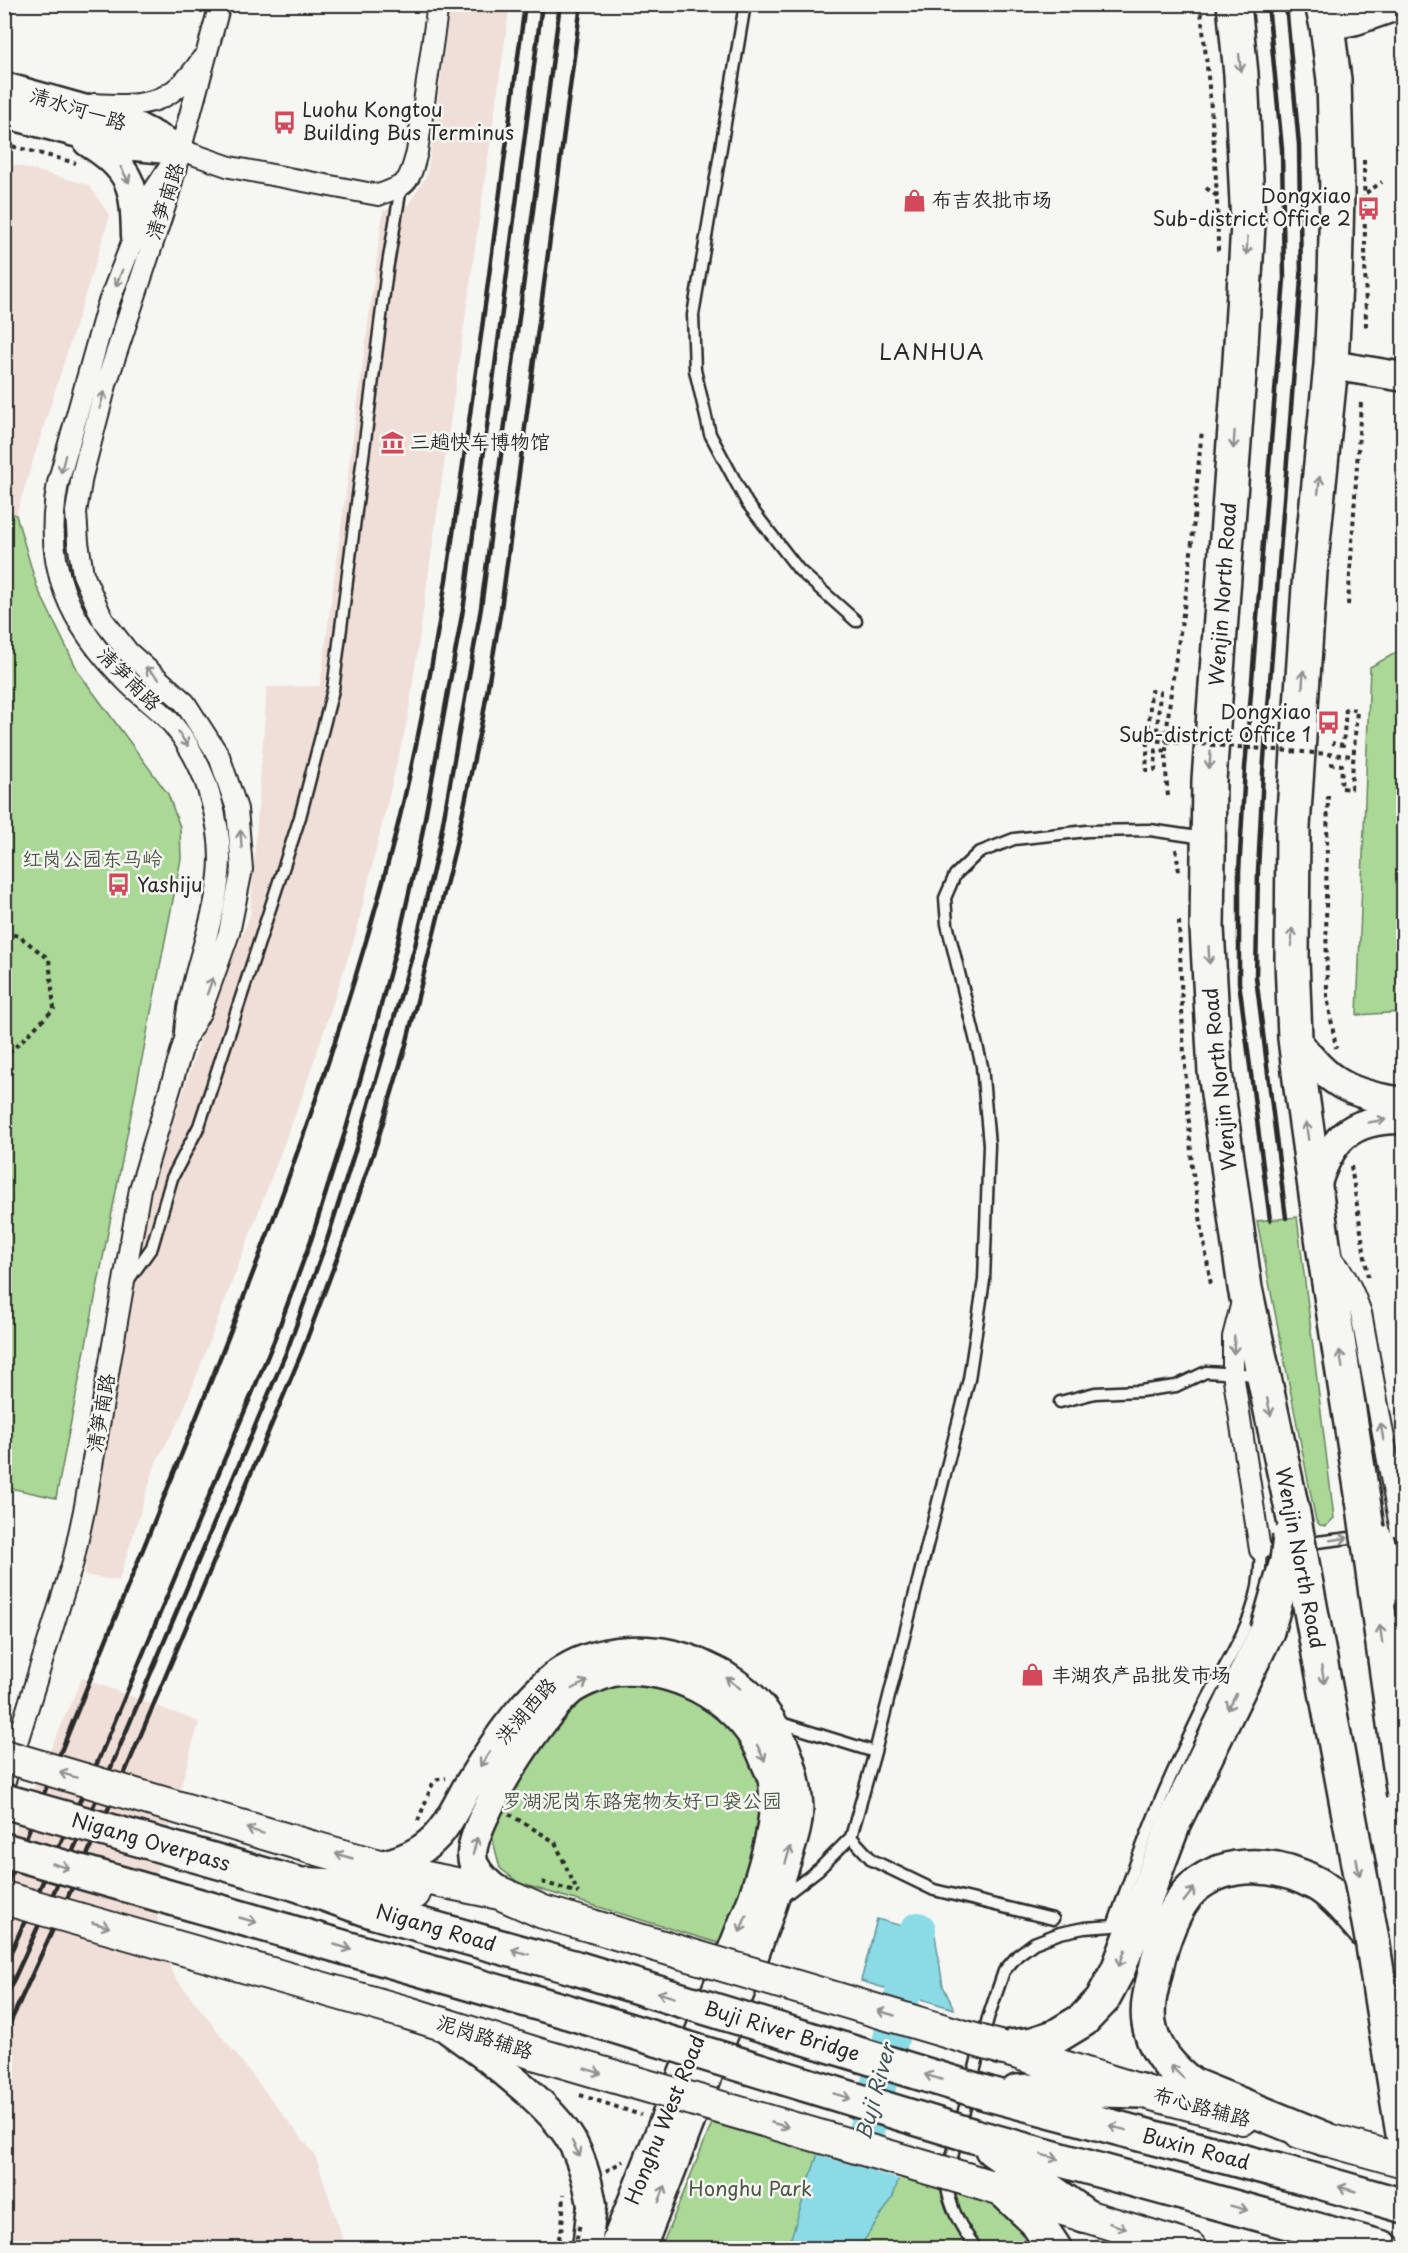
<svg xmlns="http://www.w3.org/2000/svg" width="1408" height="2253" font-family="'Playpen Sans','LXGW WenKai TC',sans-serif">
<style>
.built{fill:#f0dfd9}
.green{fill:#aad896;stroke:#6a8260;stroke-width:1.5}
.water{fill:#8bdbe7;stroke:#65959c;stroke-width:1.5}
.pier{fill:#f6f6f2}
.lines{fill:none;stroke-linecap:round;stroke-linejoin:round}
.river{stroke:#8bdbe7;stroke-width:36}
.lane-casing{stroke:#2b2b2b;stroke-width:15}
.street-casing{stroke:#2b2b2b;stroke-width:24}
.secondary-casing{stroke:#2b2b2b;stroke-width:33}
.primary-casing{stroke:#2b2b2b;stroke-width:36}
.highway-casing{stroke:#2b2b2b;stroke-width:38}
.path{stroke:#2b2b2b;stroke-width:4;stroke-dasharray:4.5 4.5;stroke-linecap:butt}
.lane{stroke:#f6f6f2;stroke-width:10}
.street{stroke:#f6f6f2;stroke-width:20}
.secondary{stroke:#f6f6f2;stroke-width:28}
.primary{stroke:#f6f6f2;stroke-width:32}
.highway{stroke:#f6f6f2;stroke-width:33}
.rail{stroke:#2b2b2b;stroke-width:4.5}
.secondary-bridge-casing{stroke:#2b2b2b;stroke-width:33;stroke-linecap:butt}
.primary-bridge-casing{stroke:#2b2b2b;stroke-width:36;stroke-linecap:butt}
.highway-bridge-casing{stroke:#2b2b2b;stroke-width:38;stroke-linecap:butt}
.path-bridge{stroke:#2b2b2b;stroke-width:4;stroke-dasharray:4.5 4.5;stroke-linecap:butt}
.secondary-bridge{stroke:#f6f6f2;stroke-width:28}
.primary-bridge{stroke:#f6f6f2;stroke-width:32}
.highway-bridge{stroke:#f6f6f2;stroke-width:33}
.oneway{stroke:#90908e}
.labels{text-anchor:middle;stroke-width:5;stroke-linejoin:round;paint-order:stroke}
.street-label{font-size:20px;fill:#2b2b2b;stroke:#f6f6f2}
.poi-label{font-size:20px;fill:#2b2b2b;stroke:#f6f6f2;text-anchor:start}
.park-label{font-size:20px;fill:#4b5646;stroke:#f6f6f2}
.water-label{font-size:21px;font-style:italic;fill:#43575a;stroke:#f6f6f2}
.quarter-label{font-size:22px;letter-spacing:1.5px;fill:#2b2b2b;stroke:#f6f6f2}
</style>
<rect width="100%" height="100%" fill="#f6f6f2"/>
<filter id="ink" filterUnits="userSpaceOnUse"><feTurbulence type="fractalNoise" baseFrequency=".0167" numOctaves="2"/><feDisplacementMap in="SourceGraphic" scale="12" xChannelSelector="R" yChannelSelector="G"/><feConvolveMatrix kernelMatrix="1 2 1 2 8 2 1 2 1" color-interpolation-filters="sRGB"/></filter>
<g filter="url(#ink)">
<path class="built" d="M450,5H510L408,717L356,933L304,1091L181,1417L156,1462L119,1581L84,1575L148,1200L204,1028L250,916L267,687L320,686L383,211L408,205L426,177L432,147Z
M4,162L89,185L110,216L16,515L4,511Z
M82,1678L199,1722L157,1872V1917L172,1973L315,2155L346,2248H5V1853Z"/>
<path class="green" d="M4,511L16,515L37,587L79,673L168,794L180,827L181,859L56,1498L5,1487Z
M1403,649V1012L1357,1015L1370,667Z
M1297,1217L1334,1518L1326,1526L1320,1525L1316,1521L1257,1221Z
M646,1680L706,1703L754,1756L766,1816L728,1946L519,1883L500,1868L492,1837L508,1799L553,1727L588,1694L615,1681Z
M715,2116L1019,2207L1057,2248H661Z"/>
<path class="water" d="M877,1919L935,1935L943,1986L954,2009L861,1981Z
M818,2153L899,2178L892,2199L859,2248H785L790,2241Z"/>
<path class="pier" d="M816,2151L901,2175V2180L815,2154Z"/>
<g class="lines">
<path class="river" d="M820,2248L851,2187L903,1994L918,1930"/>
<defs>
<path id="lane" d="M745,4L693,315L695,370L710,434L747,503L799,570L856,621
M127,1282L152,1247L172,1178L199,1126L300,817L333,690L387,270L401,187
M1060,1402L1095,1393L1140,1391L1176,1386L1206,1372L1259,1375
M1301,1544L1366,1536
M778,1722L875,1752
M851,1837L872,1860L934,1890L1053,1919
M780,1899L819,1869L851,1837L875,1752L969,1379L984,1280L989,1145L982,1066L947,924L945,898L955,875L978,853L1014,839L1087,831L1150,830L1204,838
M976,2248C961,2228 949,2207 946,2180L988,2018L1004,1971L1018,1955L1034,1943L1060,1933L1084,1928L1113,1926C1131,1875 1149,1825 1171,1776C1183,1750 1195,1723 1208,1698C1234,1647 1264,1609 1260,1550L1286,1546"/>
<path id="street" d="M94,104C146,107 172,105 202,59
M181,150L230,167L378,195C408,185 409,183 417,152L438,4
M171,165L149,198L107,307L58,483C42,567 69,625 128,683C140,695 154,705 166,717C186,738 202,767 210,796C216,816 220,837 220,859C219,918 189,974 185,1033
M1328,1255C1345,1271 1353,1291 1361,1313L1404,1548
M1242,1302L1233,1337V1373L1260,1550
M4,1784L73,1562L85,1506L140,1189L185,1039L201,1011L229,933L242,869L237,809L219,756L185,703L128,652L103,620L83,574L78,542L76,512L82,476L107,381L166,203L220,4"/>
<path id="secondary" d="M1327,26L1356,20L1402,4
M4,87L125,121L181,150
M4,113L124,145L167,149
M88,142C132,169 135,187 136,236
M1331,365L1404,377
M1295,1038C1327,1083 1350,1095 1404,1102
M1315,1190C1329,1140 1349,1118 1404,1119
M377,1866C399,1862 418,1855 434,1839C448,1826 457,1805 466,1789C490,1749 519,1704 556,1675C594,1646 658,1644 700,1664C710,1669 721,1673 729,1679C771,1705 794,1754 798,1802C800,1823 792,1844 785,1865C775,1897 764,1929 752,1961C715,2057 678,2153 641,2248
M500,1893C488,1884 472,1871 472,1854C474,1817 541,1715 570,1691C575,1687 583,1683 590,1680C599,1677 610,1671 620,1671C680,1668 744,1703 765,1761C768,1768 772,1775 773,1782C778,1822 764,1862 753,1898L614,2248
M449,2030L489,2059L525,2089
M587,2248L592,2205"/>
<path id="primary" d="M311,1847L411,1875L500,1893L543,1912L592,1926
M308,1884L376,1888L414,1893
M275,1975L408,2013L537,2054
M1002,2048L1141,2091L1243,2118
M1300,2132L1404,2161
M966,2179L1190,2248"/>
<path id="highway" d="M1234,4L1241,74L1248,225L1240,361L1209,780L1207,928L1215,1072L1245,1288L1293,1514
M1322,4L1327,26L1334,80L1337,191L1335,281L1331,365L1310,572L1293,827L1292,959L1295,1038L1301,1088L1324,1251L1363,1500
M297,1884L375,1912L576,1968
M287,1931L565,2011
M1386,2030L1404,2140
M1002,2048L1033,2044L1055,2037L1083,2020L1102,2000L1118,1970L1175,1820L1267,1631
M1017,2092L1062,2089L1141,2091
M989,2094L1313,2180L1404,2206
M974,2136L1383,2248
M1325,2139L1192,2085C1172,2070 1153,2049 1149,2023C1146,2005 1152,1986 1156,1969C1161,1944 1174,1904 1194,1887C1229,1858 1279,1863 1317,1884C1337,1895 1357,1923 1372,1939
M992,2149L1084,2215
M1002,2189L1036,2221L1054,2248"/>
</defs>
<use href="#lane" class="lane-casing"/>
<use href="#street" class="street-casing"/>
<use href="#secondary" class="secondary-casing"/>
<use href="#primary" class="primary-casing"/>
<use href="#highway" class="highway-casing"/>
<path class="path" d="M1200,4C1210,88 1218,171 1218,255
M4,144L76,163
M1364,160L1366,330
M1206,188L1217,196
M1366,193L1382,182
M1348,605L1361,403
M1166,751L1156,750L1155,770H1146L1151,691L1160,692L1157,732H1167
M1330,764L1342,765L1341,788L1351,789L1357,710L1346,709L1343,745L1332,743
M1328,795L1326,895L1327,996L1336,1048
M1168,796C1160,726 1178,656 1187,586C1194,535 1196,482 1202,431
M1176,849L1179,872
M1179,921L1183,1038L1192,1167L1211,1285
M4,933L19,936L49,959L54,1009L4,1058
M1351,1166L1368,1277
M509,1814L555,1842L578,1893
M418,1821L432,1785L438,1779L446,1778
M542,1882L578,1893
M580,2095L641,2115
M606,2171L623,2161
M556,2248L562,2227L564,2194"/>
<use href="#lane" class="lane"/>
<use href="#street" class="street"/>
<use href="#secondary" class="secondary"/>
<use href="#primary" class="primary"/>
<use href="#highway" class="highway"/>
<path class="rail" d="M1268,4L1282,149L1284,279L1245,768L1239,872V982L1270,1220
M1286,1218L1256,977L1258,871L1263,772L1301,279L1299,145L1286,4
M4,1892C56,1763 108,1635 160,1507C249,1290 334,1071 393,844C430,701 451,553 471,407C490,273 507,139 525,4
M4,1967L98,1761L274,1341L311,1240L346,1129L373,1035L398,941L421,840L464,604L542,4
M4,2001L112,1765L288,1348L327,1240L360,1135L415,946L439,845L481,608L560,4
M4,2036L126,1770L302,1352L342,1245L377,1142L406,1045L455,849L483,716L501,609L581,4"/>
<defs>
<path id="secondary-bridge" d="M525,2089C568,2127 582,2148 592,2205"/>
<path id="primary-bridge" d="M4,1756L311,1847
M4,1898L275,1975
M592,1926L1002,2048
M537,2054L966,2179"/>
<path id="highway-bridge" d="M1363,1500L1404,1796
M1293,1514L1372,1939L1386,2030
M1377,1541L1383,1558L1404,1591
M1267,1631L1287,1561L1290,1537
M4,1801L297,1884
M4,1850L287,1931
M576,1968L989,2094
M565,2011L974,2136"/>
</defs>
<use href="#secondary-bridge" class="secondary-bridge-casing"/>
<use href="#primary-bridge" class="primary-bridge-casing"/>
<use href="#highway-bridge" class="highway-bridge-casing"/>
<path class="path-bridge" d="M1148,740L1354,756
M575,2248L580,2223"/>
<use href="#secondary-bridge" class="secondary-bridge"/>
<use href="#primary-bridge" class="primary-bridge"/>
<use href="#highway-bridge" class="highway-bridge"/>
</g>
<defs><path id="oneway-shaft" d="M-6 0H5M1.5-3L5.5 0L1.5 3" fill="none" stroke-width="1.6" stroke-linecap="round" stroke-linejoin="round" transform="scale(1.5)"/></defs>
<g class="oneway">
<use href="#oneway-shaft" transform="translate(1240 63) rotate(84)"/>
<use href="#oneway-shaft" transform="translate(125 175) rotate(61)"/>
<use href="#oneway-shaft" transform="translate(1247 246) rotate(93)"/>
<use href="#oneway-shaft" transform="translate(119 278) rotate(112)"/>
<use href="#oneway-shaft" transform="translate(102 400) rotate(-75)"/>
<use href="#oneway-shaft" transform="translate(1234 440) rotate(94)"/>
<use href="#oneway-shaft" transform="translate(63 464) rotate(104)"/>
<use href="#oneway-shaft" transform="translate(1319 485) rotate(-84)"/>
<use href="#oneway-shaft" transform="translate(152 673) rotate(-140)"/>
<use href="#oneway-shaft" transform="translate(1303 679) rotate(-86)"/>
<use href="#oneway-shaft" transform="translate(183 739) rotate(56)"/>
<use href="#oneway-shaft" transform="translate(1210 760) rotate(94)"/>
<use href="#oneway-shaft" transform="translate(241 839) rotate(-94)"/>
<use href="#oneway-shaft" transform="translate(1292 937) rotate(-89)"/>
<use href="#oneway-shaft" transform="translate(1209 955) rotate(87)"/>
<use href="#oneway-shaft" transform="translate(210 986) rotate(-70)"/>
<use href="#oneway-shaft" transform="translate(1377 1121) rotate(-10)"/>
<use href="#oneway-shaft" transform="translate(1307 1131) rotate(-98)"/>
<use href="#oneway-shaft" transform="translate(1234 1345) rotate(92)"/>
<use href="#oneway-shaft" transform="translate(1341 1359) rotate(-99)"/>
<use href="#oneway-shaft" transform="translate(1269 1407) rotate(78)"/>
<use href="#oneway-shaft" transform="translate(1382 1432) rotate(-100)"/>
<use href="#oneway-shaft" transform="translate(1339 1539) rotate(-8)"/>
<use href="#oneway-shaft" transform="translate(1381 1634) rotate(-98)"/>
<use href="#oneway-shaft" transform="translate(1323 1675) rotate(79)"/>
<use href="#oneway-shaft" transform="translate(733 1683) rotate(-143)"/>
<use href="#oneway-shaft" transform="translate(580 1685) rotate(-28)"/>
<use href="#oneway-shaft" transform="translate(1232 1702) rotate(117)"/>
<use href="#oneway-shaft" transform="translate(761 1753) rotate(64)"/>
<use href="#oneway-shaft" transform="translate(485 1759) rotate(124)"/>
<use href="#oneway-shaft" transform="translate(68 1775) rotate(-163)"/>
<use href="#oneway-shaft" transform="translate(255 1831) rotate(-163)"/>
<use href="#oneway-shaft" transform="translate(475 1846) rotate(-76)"/>
<use href="#oneway-shaft" transform="translate(788 1855) rotate(-73)"/>
<use href="#oneway-shaft" transform="translate(344 1856) rotate(-164)"/>
<use href="#oneway-shaft" transform="translate(61 1866) rotate(16)"/>
<use href="#oneway-shaft" transform="translate(1358 1867) rotate(79)"/>
<use href="#oneway-shaft" transform="translate(1189 1895) rotate(-52)"/>
<use href="#oneway-shaft" transform="translate(248 1920) rotate(16)"/>
<use href="#oneway-shaft" transform="translate(743 1924) rotate(112)"/>
<use href="#oneway-shaft" transform="translate(101 1925) rotate(16)"/>
<use href="#oneway-shaft" transform="translate(343 1947) rotate(16)"/>
<use href="#oneway-shaft" transform="translate(520 1952) rotate(-165)"/>
<use href="#oneway-shaft" transform="translate(1122 1958) rotate(110)"/>
<use href="#oneway-shaft" transform="translate(666 1995) rotate(-163)"/>
<use href="#oneway-shaft" transform="translate(886 2013) rotate(-164)"/>
<use href="#oneway-shaft" transform="translate(593 2071) rotate(17)"/>
<use href="#oneway-shaft" transform="translate(1177 2072) rotate(-136)"/>
<use href="#oneway-shaft" transform="translate(933 2077) rotate(-163)"/>
<use href="#oneway-shaft" transform="translate(842 2096) rotate(17)"/>
<use href="#oneway-shaft" transform="translate(780 2125) rotate(16)"/>
<use href="#oneway-shaft" transform="translate(1118 2128) rotate(-165)"/>
<use href="#oneway-shaft" transform="translate(576 2149) rotate(63)"/>
<use href="#oneway-shaft" transform="translate(1050 2157) rotate(15)"/>
<use href="#oneway-shaft" transform="translate(1347 2189) rotate(-164)"/>
<use href="#oneway-shaft" transform="translate(662 2194) rotate(-68)"/>
<use href="#oneway-shaft" transform="translate(1239 2208) rotate(15)"/>
<use href="#oneway-shaft" transform="translate(1118 2226) rotate(18)"/>
</g>
</g>
<defs>
<symbol id="bus-bare" viewBox="-9 -9 18 18"><path d="M-5-6H5V4H4V6H2V4H-2V6H-4V4H-5ZM-3.5-4V0h7V-4ZM-3.5 1.2v1.5H-2V1.2ZM2 1.2v1.5H3.5V1.2Z" fill="#d1495b" stroke="#f6f6f2" stroke-width="2.5" paint-order="stroke"/></symbol>
<symbol id="shop-bare" viewBox="-9 -9 18 18"><path d="M-5-2.5h2.3a2.7 3.5 0 0 1 5.4 0H5L5.5 6h-11ZM-1.5-2.5h3a1.5 2.3 0 0 0-3 0Z" fill="#d1495b" stroke="#f6f6f2" stroke-width="2.5" paint-order="stroke"/></symbol>
<symbol id="museum-bare" viewBox="-9 -9 18 18"><path d="M0-6L6-3V-2H-6V-3ZM-5-1h2V3h-2ZM-1-1h2V3h-2ZM3-1h2V3H3ZM-6 4H6V6H-6Z" fill="#d1495b" stroke="#f6f6f2" stroke-width="2.5" paint-order="stroke"/></symbol>
</defs>
<g fill-rule="evenodd">
<use href="#bus-bare" x="268" y="106" width="33" height="33"/>
<use href="#shop-bare" x="898" y="184" width="33" height="33"/>
<use href="#bus-bare" x="1352" y="192" width="33" height="33"/>
<use href="#museum-bare" x="376" y="426" width="33" height="33"/>
<use href="#bus-bare" x="1312" y="706" width="33" height="33"/>
<use href="#bus-bare" x="102" y="868" width="33" height="33"/>
<use href="#shop-bare" x="1016" y="1658" width="33" height="33"/>
</g>
<g class="labels">
<g class="street-label">
<text transform="translate(78 109) rotate(17)" y="7">清水河一路</text>
<text transform="translate(165 201) rotate(-72)" y="7">清笋南路</text>
<text transform="translate(1223 594) rotate(-86)" y="7">Wenjin North Road</text>
<text transform="translate(129 679) rotate(45)" y="7">清笋南路</text>
<text transform="translate(1220 1079) rotate(-96)" y="7">Wenjin North Road</text>
<text transform="translate(101 1413) rotate(-80)" y="7">清笋南路</text>
<text transform="translate(1300 1558) rotate(79)" y="7">Wenjin North Road</text>
<text transform="translate(526 1711) rotate(-49)" y="7">洪湖西路</text>
<text transform="translate(151 1842) rotate(16)" y="7">Nigang Overpass</text>
<text transform="translate(436 1928) rotate(16)" y="7">Nigang Road</text>
<text transform="translate(782 2031) rotate(17)" y="7">Buji River Bridge</text>
<text transform="translate(485 2037) rotate(18)" y="7">泥岗路辅路</text>
<text transform="translate(1202 2107) rotate(15)" y="7">布心路辅路</text>
<text transform="translate(665 2120) rotate(-68)" y="7">Honghu West Road</text>
<text transform="translate(1196 2149) rotate(15)" y="7">Buxin Road</text>
</g>
<g class="poi-label">
<text x="302" y="117">Luohu Kongtou<tspan x="302" dy="23">Building Bus Terminus</tspan></text>
<text x="1351" y="203" text-anchor="end">Dongxiao<tspan x="1351" dy="23">Sub-district Office 2</tspan></text>
<text x="932" y="207">布吉农批市场</text>
<text x="410" y="449">三趟快车博物馆</text>
<text x="1311" y="719" text-anchor="end">Dongxiao<tspan x="1311" dy="23">Sub-district Office 1</tspan></text>
<text x="137" y="892">Yashiju</text>
<text x="1051" y="1682">丰湖农产品批发市场</text>
</g>
<g class="park-label">
<text x="92" y="866">红岗公园东马岭</text>
<text x="642" y="1808">罗湖泥岗东路宠物友好口袋公园</text>
<text x="750" y="2196">Honghu Park</text>
</g>
<g class="water-label">
<text transform="translate(876 2092) rotate(-75)" y="7">Buji River</text>
</g>
<g class="quarter-label">
<text x="932" y="360">LANHUA</text>
</g>
</g>
<rect width="1408" height="2253" fill="none" stroke="#f6f6f2" stroke-width="24"/>
<rect x="12" y="12" width="1384" height="2229" fill="none" stroke="#2b2b2b" stroke-width="2" filter="url(#ink)"/>
</svg>
